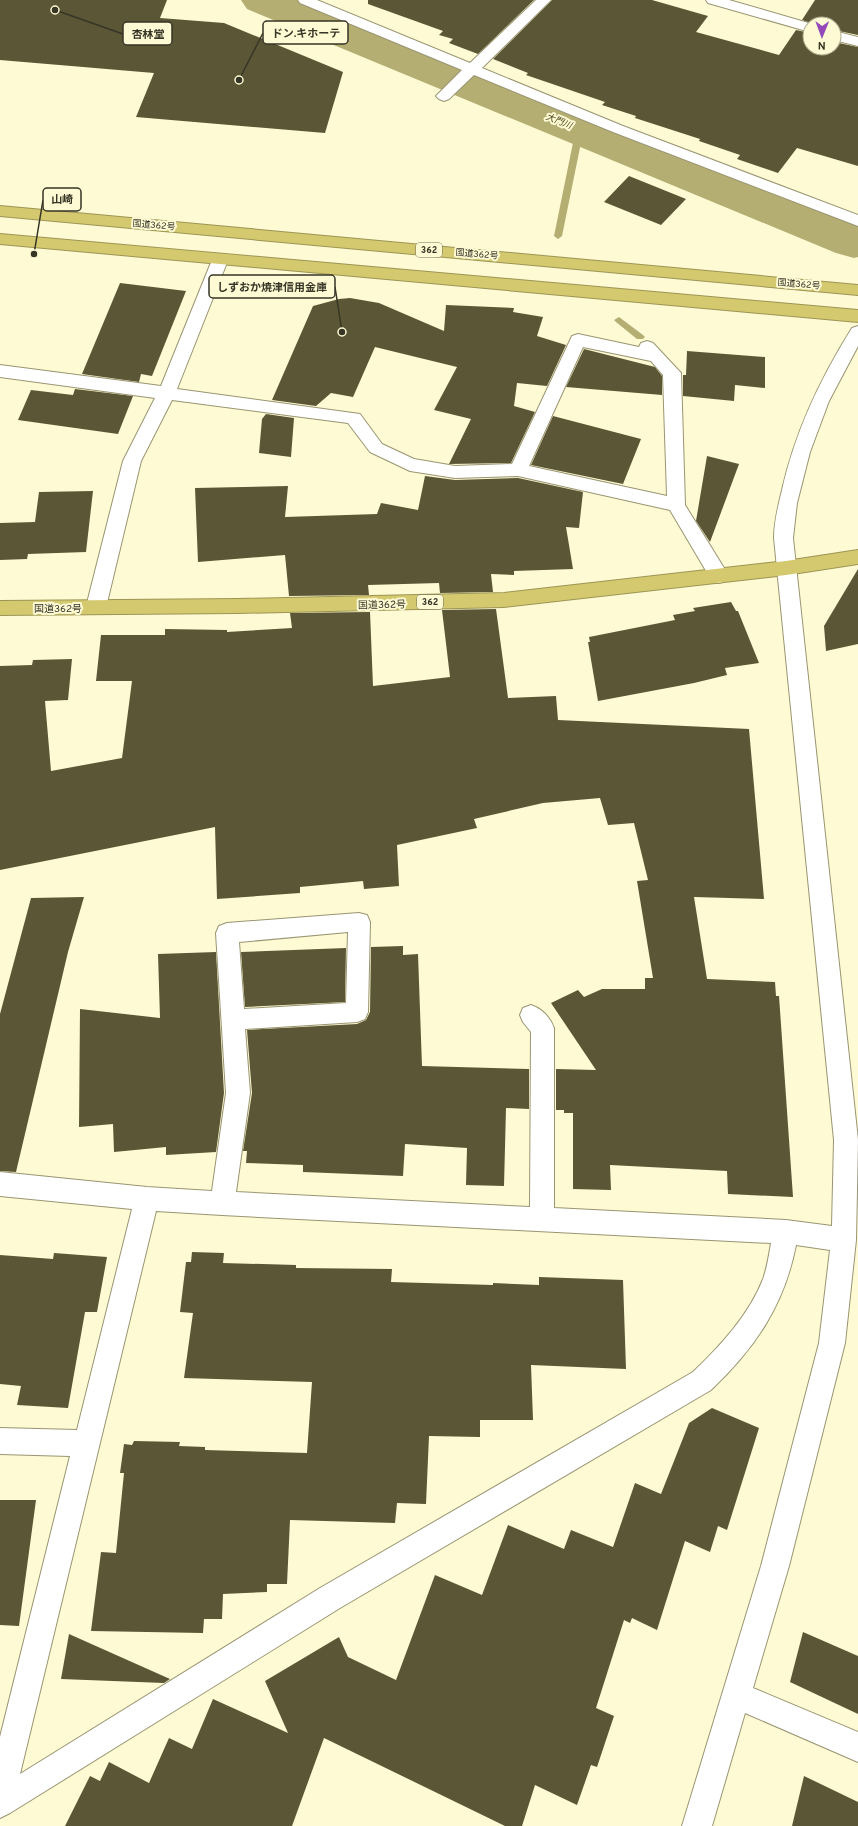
<svg xmlns="http://www.w3.org/2000/svg" width="858" height="1826" font-family="Overpass,'Noto Sans JP',sans-serif">
<style>
.lines{fill:none;stroke-linecap:round;stroke-linejoin:round}
.stream{fill:#b5ae73;fill-rule:evenodd}
.river{fill:#b5ae73;fill-rule:evenodd}
.building{fill:#5b5736}
.minor-casing{stroke:#999572;stroke-width:2}
.highway-casing{stroke:#9d9555;stroke-width:2}
.minor{fill:#fff;fill-rule:evenodd}
.highway{fill:#d4c96e;fill-rule:evenodd}
.labels{text-anchor:middle;stroke-width:4;stroke-linejoin:round;paint-order:stroke}
.far-water-label{font-size:9px;font-style:italic;fill:#4b4517;stroke:#fefad4}
.far-street-label{font-size:9px;fill:#363526;stroke:#fefad4}
.shield{fill:#fefad4;stroke:#72705a;stroke-width:1}
.shield-label{font-size:9px;font-weight:bold;fill:#363526}
.street-label{font-size:10px;fill:#363526;stroke:#fefad4}
.leader{fill:none;stroke:#363526;stroke-width:1.5}
.callout-dot{fill:#363526;stroke:#fefad4;stroke-width:1.5}
.callout{fill:#fefad4;stroke:#363526;stroke-width:1.5}
.callout-label{font-size:11px;text-anchor:middle;font-weight:bold;fill:#363526}
</style>
<rect width="100%" height="100%" fill="#fefad4"/>
<g class="lines">
<path class="stream" d="M580,125L584,128L562,236L558,239L554,236L576,128Z
M619,317L643,335L645,337L643,339H637L616,322L614,320Z"/>
<path class="river" d="M241,0H302L858,225V257L854,258L836,253L247,9Z"/>
</g>
<path class="building" d="M0,0H167L160,18L224,23L343,72L325,133L136,117L154,73L0,60Z
M368,0H534L478,54L449,43L453,39L439,35L443,31L368,4Z
M552,0H652L708,16L696,32L779,55L796,30L810,33V48H834V42L858,47V166L797,148L778,173L737,159L740,155L699,141L700,139L635,118L636,116L602,105L605,102L526,75L528,73L493,59Z
M815,0H858V35L834,30V24H813L802,20Z
M629,176L686,199L661,225L604,202Z
M120,283L186,291L152,376L141,374L139,382L82,374Z
M350,298L379,303L444,331L446,305L514,308L513,312L543,317L537,336L566,345L547,386L517,383L514,406L535,412L511,463L449,464L471,419L434,410L457,367L375,347L353,397L331,393L316,406L272,400L313,306L339,299Z
M584,349L655,367L662,376V395L566,387Z
M687,351L765,357V388L735,385L734,401L683,396V375H686Z
M75,389L133,396L118,434L18,420L31,390L73,395Z
M266,414L294,418L291,457L259,453L262,419Z
M553,416L641,439L623,484L531,465Z
M707,456L739,464L710,542L696,521Z
M425,476L455,480L518,478L583,492L579,528L566,527L573,569L514,571V575L491,574L493,592L440,593L439,583L368,585L369,595L289,596L285,555L198,562L195,488L288,486L285,517L377,514L381,503L418,510Z
M93,491L86,552L28,554L27,559L0,560V523L35,522L39,492Z
M858,569V644L826,651L824,626Z
M731,602L736,611H738L759,663L725,668L727,675L694,683L598,701L588,642H590L589,637L675,620L673,615L695,611L693,608Z
M496,609L508,698L556,696L558,720L749,729L764,899L694,897L707,979L775,982L776,996H779L793,1197L728,1194L727,1171L610,1165L611,1190L573,1189V1113H564V1110H556V1069L596,1070L551,1003L578,990L584,997L602,989H645V978H653L637,881L648,880L634,823L608,825L600,798L543,803L474,819L477,828L397,845L399,886L364,889L363,881L300,887V893L217,899L215,827L0,870V666L32,665L33,660L72,659L68,700L45,701L51,771L122,758L132,681H96L101,635H165V629L227,630V632L292,628L290,613L370,612L373,686L450,677L442,610Z
M84,897L68,952L16,1172L0,1171V1014L31,898Z
M403,946V955L418,954L422,1066L529,1069V1109L506,1108L504,1186L466,1185L467,1148L405,1144L403,1176L303,1172V1165L246,1163L247,1151H243L252,1093L247,1030L357,1024L366,1020L370,1012L371,947Z
M346,948L345,1002L245,1007L241,952Z
M216,952L224,1093L216,1152L166,1155V1147L114,1152L113,1124L79,1127L80,1009L160,1018L158,954Z
M192,1252L224,1253L223,1263L296,1265V1268L392,1269L391,1282L493,1285V1283L539,1285V1277L623,1280L626,1369L531,1365L533,1420H480V1437L429,1436L426,1504L397,1503L395,1523L290,1520L287,1584H267V1592L223,1594L222,1619H204L203,1633L91,1631L101,1552L116,1553L124,1473H120L124,1444L132,1445L134,1441L180,1442L179,1446L205,1447V1450L307,1453L312,1382L184,1378L193,1313L180,1312L186,1262H191Z
M54,1253L107,1257L97,1312H85L68,1408L17,1405L21,1386L0,1384V1255L53,1259Z
M712,1408L759,1428L727,1530L718,1526L710,1552L685,1541L657,1630L632,1618L630,1623L624,1620L596,1708L614,1716L597,1767L591,1765L577,1805L535,1785L522,1826H505L324,1738L292,1826H65L90,1776L100,1781L109,1762L149,1783L169,1738L192,1749L213,1699L288,1733L265,1681L339,1637L348,1657L396,1680L435,1575L482,1595L508,1525L564,1549L571,1530L613,1547L635,1483L661,1494L689,1423Z
M0,1500H36L19,1626L0,1625Z
M803,1632L858,1656V1714L790,1682Z
M69,1634L170,1679L164,1683L61,1679Z
M804,1776L858,1802V1826H792Z"/>
<g class="lines">
<defs>
<path id="minor" d="M298,0H317L470,63L536,0H551L482,68L623,126L858,215V226L613,132L474,75L449,99L444,101L439,99L436,96L462,70L300,3Z
M706,0H729L812,24H810V32L708,3Z
M834,31L858,37V46L834,40Z
M220,255L226,256L228,260L177,389L360,414L382,444L414,459L455,466L512,464L572,336L578,334L639,347L641,343L647,341L653,343L681,373L685,505L729,576L726,581L719,583L712,581L670,510L518,476L455,478L410,471L370,452L348,423L172,400L141,461L106,607L103,612L96,614L89,612L86,607L123,461L155,398L0,377V365L161,386L212,260L214,256ZM583,347L651,361L663,375L667,496L529,466Z
M858,326V346L829,401L810,452L797,503L793,538L858,1140L856,1240L845,1343L789,1566L753,1688L858,1732V1762L745,1713L712,1826H682L761,1566L819,1343L830,1250L796,1245C784,1306 755,1348 711,1390L340,1608L10,1813L0,1818V1737L70,1456L0,1454V1428L77,1430L132,1209L0,1196V1172L147,1187L212,1191L226,1093L216,933L219,926L227,923L359,913L367,915L370,922L368,1012L365,1019L357,1022L245,1029L250,1093L236,1192L530,1207L531,1032L523,1022L520,1015L523,1008L531,1005C542,1009 550,1017 554,1028V1208L786,1220L832,1226L834,1140L774,538C774,522 778,506 782,490C795,432 820,379 852,328ZM348,932L346,1003L244,1009L239,942ZM156,1211L222,1215L771,1243C769,1255 767,1268 763,1279C749,1315 720,1346 693,1372L320,1588L20,1774Z"/>
<path id="highway" d="M0,206L858,285V295L0,216Z
M0,234L858,310V322L0,244Z
M858,550V564L786,575L504,607L239,613L0,615V601L239,599L504,593L786,561Z"/>
</defs>
<use href="#minor" class="minor-casing"/>
<use href="#highway" class="highway-casing"/>
<use href="#minor" class="minor"/>
<use href="#highway" class="highway"/>
</g>
<g class="labels">
<g class="far-water-label">
<text transform="translate(559 121) rotate(22)" y="3">大門川</text>
</g>
<g class="far-street-label">
<text transform="translate(154 225) rotate(5)" y="3">国道362号</text>
<text transform="translate(477 254) rotate(5)" y="3">国道362号</text>
<text transform="translate(799 284) rotate(5)" y="3">国道362号</text>
</g>
<g class="shield">
<rect x="416" y="243" width="26" height="14" rx="3"/>
<rect x="417" y="595" width="26" height="14" rx="3"/>
</g>
<g class="shield-label">
<text x="429" y="253">362</text>
<text x="430" y="605">362</text>
</g>
<g class="street-label">
<text transform="translate(382 604) rotate(-1)" y="4">国道362号</text>
<text x="58" y="612">国道362号</text>
</g>
</g>
<path class="leader" d="M239 80L263 33M55 10L123 34M34 254L43 200M342 332L335 287"/>
<g class="callout-dot">
<circle cx="239" cy="80" r="4"/>
<circle cx="55" cy="10" r="4"/>
<circle cx="34" cy="254" r="4"/>
<circle cx="342" cy="332" r="4"/>
</g>
<g class="callout">
<rect x="263" y="21" width="85" height="23" rx="4"/>
<rect x="123" y="22" width="49" height="23" rx="4"/>
<rect x="43" y="188" width="38" height="23" rx="4"/>
<rect x="209" y="275" width="126" height="23" rx="4"/>
</g>
<g class="callout-label">
<text x="306" y="37">ドン.キホーテ</text>
<text x="148" y="38">杏林堂</text>
<text x="62" y="203">山崎</text>
<text x="272" y="291">しずおか焼津信用金庫</text>
</g>
<g transform="translate(822 36) rotate(181)"><circle r="19" fill="#fefad4" stroke="#aeab8e"/>
<path d="M0-3L7 15L0 10L-7 15Z" fill="#9449ba"/>
<text y="-6" font-size="11" font-weight="bold" text-anchor="middle" fill="#363526">N</text>
</g>
</svg>
